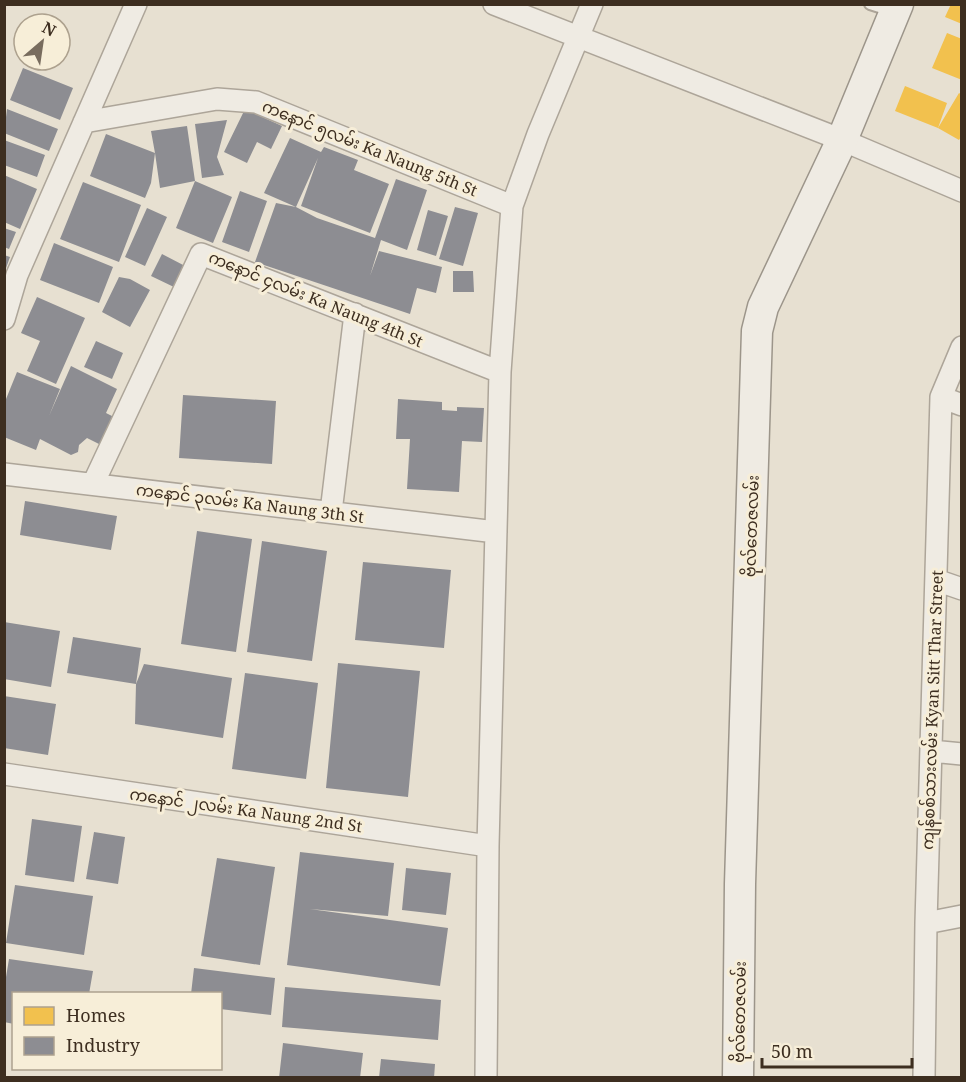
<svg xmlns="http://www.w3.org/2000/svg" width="966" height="1082" font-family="'Noto Serif','Noto Sans Myanmar',serif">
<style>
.homes{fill:#f2c14e}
.industry{fill:#8d8d92}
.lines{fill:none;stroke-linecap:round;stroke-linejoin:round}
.lane-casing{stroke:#ada599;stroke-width:14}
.street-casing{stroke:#ada599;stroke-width:24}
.secondary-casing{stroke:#9c958a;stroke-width:33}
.lane{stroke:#efebe3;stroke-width:10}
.street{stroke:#efebe3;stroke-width:21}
.secondary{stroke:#efebe3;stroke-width:30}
.labels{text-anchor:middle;stroke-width:6;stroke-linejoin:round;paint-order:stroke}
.street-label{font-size:16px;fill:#3d2e20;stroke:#f7eed8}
</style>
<rect width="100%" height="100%" fill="#e7e0d1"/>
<path class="homes" d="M951,4H962V24L945,17Z
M947,33L962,39V80L932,68Z
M905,86L947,103L938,128L895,111Z
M959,93L962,95V135L959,140L938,128Z"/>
<path class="industry" d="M23,68L73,88L60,120L10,100Z
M7,109L58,129L49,151L4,133Z
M245,109L282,126L271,149L257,142L247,163L224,152Z
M227,120L217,157L224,175L202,178L195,124Z
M187,126L195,181L160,188L155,153L151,183L145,198L90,176L106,134L155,153L151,131Z
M290,138L321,152L324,147L358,160L354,170L389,184L370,233L301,206L318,158L296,207L317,218L375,238L396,179L427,190L407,250L381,240L370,276L379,251L442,267L436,293L417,288L410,314L255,262L276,203L296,207L264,193Z
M4,140L45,155L37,177L4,165Z
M4,175L37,189L20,229L4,222Z
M195,181L232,197L213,243L176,228Z
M83,182L141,205L119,262L60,239Z
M240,191L267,201L249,252L222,242Z
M455,207L478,213L463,266L439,259Z
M147,208L167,217L145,266L125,257Z
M428,210L448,216L436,256L417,250Z
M4,228L16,232L9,249L4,247Z
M54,243L113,267L99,303L40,280Z
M162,254L187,267L176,288L151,276Z
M4,255L10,257L5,271H4Z
M453,271H473L474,292H453Z
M119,277L130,279L150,290L130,327L102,312Z
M37,297L85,318L56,384L27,371L40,341L21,333Z
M96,341L123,353L112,379L84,367Z
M71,366L117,389L106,413L116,418L101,445L87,438L79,445L78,452L71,455L40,439L36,450L4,437V404L17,372L60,389L49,416Z
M183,395L276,401L272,464L179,458Z
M398,399L442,402V410L457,411V407L484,408L482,442L462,441L459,492L407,489L410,439H396Z
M25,501L117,516L111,550L20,535Z
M197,531L252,539L236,652L181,644Z
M262,541L327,551L312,661L247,652Z
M363,562L451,570L444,648L355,640Z
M4,622L60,631L51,687L4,679Z
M73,637L141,648L136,684L67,673Z
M338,663L420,671L408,797L326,788Z
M144,664L232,678L223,738L135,724L136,684Z
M245,673L318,683L306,779L232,769Z
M4,696L56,704L48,755L4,748Z
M32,819L82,826L74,882L25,875Z
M94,832L125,837L118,884L86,879Z
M300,852L394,863L388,916L310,909L448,928L440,986L287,965Z
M217,858L275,867L260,965L201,956Z
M406,868L451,873L446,915L402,910Z
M15,885L93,896L84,955L6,943Z
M9,959L93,971L89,994H14V1024L4,1022V989Z
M194,968L275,978L271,1015L220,1009V994H191Z
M285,987L441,1000L438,1040L282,1027Z
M283,1043L363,1053L360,1078H279Z
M381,1059L435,1064L434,1078H379Z"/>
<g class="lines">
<defs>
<path id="lane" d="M870,4L892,11"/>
<path id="street" d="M494,4L842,140L962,191
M84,122L217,99L256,102L512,206
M4,319L17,275L136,4
M941,397L962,405
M4,474L496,532
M93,484L201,254L500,372
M331,512L355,314
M936,580L962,589
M931,751L962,754
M4,774L488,846
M926,923L962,916
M486,1078L488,846L500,372L512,206L538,134L592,4
M924,1078L926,923L941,397L962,347"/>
<path id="secondary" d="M738,1078L740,884L757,331L763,307L842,140L898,4"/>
</defs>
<use href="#lane" class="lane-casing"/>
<use href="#street" class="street-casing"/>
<use href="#secondary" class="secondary-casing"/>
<use href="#lane" class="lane"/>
<use href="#street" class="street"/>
<use href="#secondary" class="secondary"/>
</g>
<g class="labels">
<g class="street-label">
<text transform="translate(370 148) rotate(22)" y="6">ကနောင် ၅လမ်း Ka Naung 5th St</text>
<text transform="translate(316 299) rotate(22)" y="6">ကနောင် ၄လမ်း Ka Naung 4th St</text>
<text transform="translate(250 503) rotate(7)" y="6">ကနောင် ၃လမ်း Ka Naung 3th St</text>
<text transform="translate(751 526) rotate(-88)" y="6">ဗိုလ်တေဇလမ်း</text>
<text transform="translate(932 710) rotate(-88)" y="6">ကျန်စစ်သားလမ်း Kyan Sitt Thar Street</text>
<text transform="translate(246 810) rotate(8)" y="6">ကနောင် ၂လမ်း Ka Naung 2nd St</text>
<text transform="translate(739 1012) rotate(-89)" y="6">ဗိုလ်တေဇလမ်း</text>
</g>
</g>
<rect width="966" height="1082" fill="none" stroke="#3d2e20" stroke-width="12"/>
<rect x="12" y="992" width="210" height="78" fill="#f7eed8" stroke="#ada18e" stroke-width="1.5"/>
<rect x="24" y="1007" width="30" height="18" fill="#f2c14e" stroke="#ada18e" stroke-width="1.5"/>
<text x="66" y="1022" font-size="18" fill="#3d2e20">Homes</text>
<rect x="24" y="1037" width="30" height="18" fill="#8d8d92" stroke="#ada18e" stroke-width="1.5"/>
<text x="66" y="1052" font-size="18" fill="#3d2e20">Industry</text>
<g transform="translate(42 42) rotate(29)"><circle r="28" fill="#f7eed8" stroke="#ada18e" stroke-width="1.5"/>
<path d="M0-4.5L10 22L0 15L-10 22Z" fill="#786c5e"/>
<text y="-9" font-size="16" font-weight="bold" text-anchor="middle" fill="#3d2e20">N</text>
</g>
<path d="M762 1058v9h150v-9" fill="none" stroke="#3d2e20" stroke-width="3"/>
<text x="771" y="1058" font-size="18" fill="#3d2e20" stroke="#f7eed8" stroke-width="4.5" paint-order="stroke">50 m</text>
</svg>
